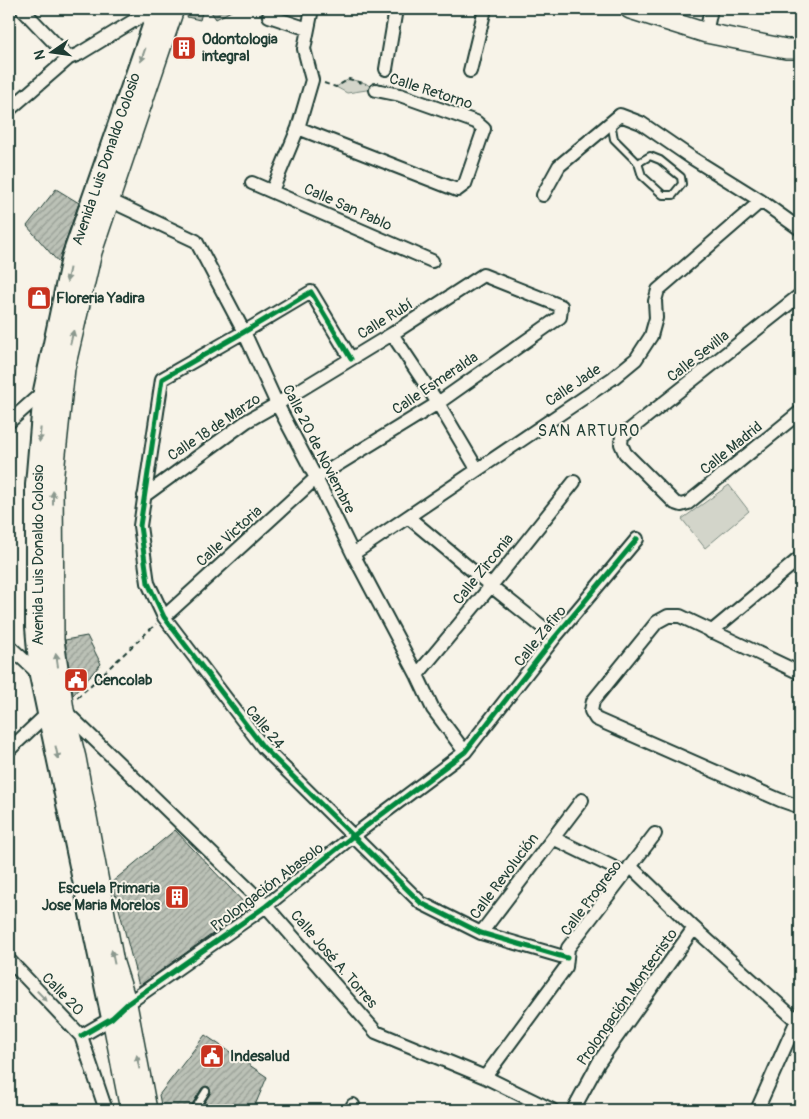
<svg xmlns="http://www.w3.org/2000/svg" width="809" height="1119" font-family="Pangolin,sans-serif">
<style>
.green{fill:#d3d5ca;stroke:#79897f}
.building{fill:url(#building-hatch);stroke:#1f3d34}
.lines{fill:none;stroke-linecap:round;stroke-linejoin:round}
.lane-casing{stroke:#1f3d34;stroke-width:10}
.street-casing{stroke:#1f3d34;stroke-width:16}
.secondary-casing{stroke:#1f3d34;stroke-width:22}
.primary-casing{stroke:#1f3d34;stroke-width:24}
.path{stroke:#1f3d34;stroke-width:2;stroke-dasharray:5 4;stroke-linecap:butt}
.lane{stroke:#f7f3e8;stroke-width:6}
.street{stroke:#f7f3e8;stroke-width:12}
.secondary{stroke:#f7f3e8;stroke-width:19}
.primary{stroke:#f7f3e8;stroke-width:20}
.cycleway-casing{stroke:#f7f3e8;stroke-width:8}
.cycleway{stroke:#00873e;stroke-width:5}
.oneway{fill:#8b988e}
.labels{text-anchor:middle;stroke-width:4;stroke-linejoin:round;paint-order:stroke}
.poi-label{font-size:15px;font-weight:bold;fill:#1f3d34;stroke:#f7f3e8;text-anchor:start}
.street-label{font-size:15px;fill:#1f3d34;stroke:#f7f3e8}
.neighbourhood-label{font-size:16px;letter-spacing:1px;fill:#1f3d34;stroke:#f7f3e8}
</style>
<defs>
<pattern id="building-hatch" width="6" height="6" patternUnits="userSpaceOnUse" patternTransform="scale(1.25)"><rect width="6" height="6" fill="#bbc1b6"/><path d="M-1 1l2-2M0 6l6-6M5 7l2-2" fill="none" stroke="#979e95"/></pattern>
</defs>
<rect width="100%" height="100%" fill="#f7f3e8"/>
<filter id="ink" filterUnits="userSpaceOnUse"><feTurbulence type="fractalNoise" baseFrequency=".02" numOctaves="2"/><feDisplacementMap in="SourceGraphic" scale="10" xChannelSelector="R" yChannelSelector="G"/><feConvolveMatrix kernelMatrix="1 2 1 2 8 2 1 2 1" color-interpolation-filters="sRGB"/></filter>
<g filter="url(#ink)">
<path class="green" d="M349,79L365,83L376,90L373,89L347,93L336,87Z
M729,485L749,511L705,548L682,519Z"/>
<path class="building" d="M190,9H203L200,20L187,17Z
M209,9H235L216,19Z
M178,40L191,46L188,58L176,50Z
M56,189L79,203L61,254L59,263L27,226Z
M87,636L101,664L73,695L65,640Z
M175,830L249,908L139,986L112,882Z
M205,1035L267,1077L253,1110H200L211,1092L209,1087L206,1086L202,1088L189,1110H162L159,1095Z"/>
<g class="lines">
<defs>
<path id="lane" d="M611,122L614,139L638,163L642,176L663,195H673L682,184L681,177L660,160L650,156L638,163
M194,1110L206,1091"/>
<path id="street" d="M22,9L69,58
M269,16L308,29
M706,33L711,9
M386,69L396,9
M470,71L485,9
M9,110L69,58L79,54L153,9
M298,128L457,190L465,184L484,129L476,122L400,95L376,90
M252,183L432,261
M272,191L298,128L312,80L304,49L312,9
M543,195L559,166L620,115L641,123L692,158L761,201L800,229
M109,200L196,241L244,332L277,404L316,478L353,554L417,675L433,709L465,752
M800,295L622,436L621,444L625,453L675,503L681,505L688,503L800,412
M392,334L438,403L477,469
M351,359L311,292L244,332L162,379L140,526L148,583L164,617L263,747L421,903L481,933L567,958
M9,422L44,391
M144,496L247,421L277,404L392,334L483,275L561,306L560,317L438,403L316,478L164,617
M408,517L491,586L555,637
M353,554L613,378L636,359L651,336L656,318L655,301L658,290L761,201
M711,632L800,558
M9,646L40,675
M800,673L680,616H668L657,622L593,701L591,711L596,719L780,800L800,807
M417,675L491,586L574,482
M65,711L266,906L376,1032L485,1077L552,1110
M9,750L48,713
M553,838L625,873
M630,866L694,928L796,1020
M481,933L582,800
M9,960L81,1036L106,1110
M81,1036L112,1018L127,1004L266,906L353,836L465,752L555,637L637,539
M485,1077L566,967L568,948L655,834
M351,1110L353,1105
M573,1110L599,1062L694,928
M757,1110L798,1018L800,1014"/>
<path id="secondary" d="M630,9L706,33L786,49H800
M112,1018L130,1110
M147,1110L127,1004L114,963L76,758L64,710L54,640L53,482L65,368L92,252L174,9"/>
<path id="primary" d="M112,1018L40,675L36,627V485L44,391L72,258L159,9"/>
</defs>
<use href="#lane" class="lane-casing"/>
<use href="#street" class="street-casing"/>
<use href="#secondary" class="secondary-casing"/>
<use href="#primary" class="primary-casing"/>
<path class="path" d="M324,83L336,87L349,79L366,84
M77,698L156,624"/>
<use href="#lane" class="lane"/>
<use href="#street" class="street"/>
<use href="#secondary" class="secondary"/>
<use href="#primary" class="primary"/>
<defs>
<path id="cycleway" d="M351,359L311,292L244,332L162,379L140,526L148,583L164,617L263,747L421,903L481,933L567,958
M81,1036L112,1018L127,1004L266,906L353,836L465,752L555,637L637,539"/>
</defs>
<use href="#cycleway" class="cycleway-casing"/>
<use href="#cycleway" class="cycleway"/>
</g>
<defs><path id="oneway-solid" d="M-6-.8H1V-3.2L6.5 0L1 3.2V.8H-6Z" transform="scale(1.25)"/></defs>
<g class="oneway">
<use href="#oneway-solid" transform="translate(143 55) rotate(109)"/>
<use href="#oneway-solid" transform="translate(68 275) rotate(102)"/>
<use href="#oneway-solid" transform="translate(72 337) rotate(-77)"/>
<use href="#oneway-solid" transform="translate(40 435) rotate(95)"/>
<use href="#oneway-solid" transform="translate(53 498) rotate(-90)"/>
<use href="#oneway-solid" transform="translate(57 660) rotate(-98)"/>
<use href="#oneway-solid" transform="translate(57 753) rotate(78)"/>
<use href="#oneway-solid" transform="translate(113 957) rotate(-102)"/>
<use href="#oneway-solid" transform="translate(42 996) rotate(46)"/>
<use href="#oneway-solid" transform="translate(138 1062) rotate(-101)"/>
</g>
</g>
<defs>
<symbol id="building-square" viewBox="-11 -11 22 22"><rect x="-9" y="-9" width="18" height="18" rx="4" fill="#c8321e" stroke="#f7f3e8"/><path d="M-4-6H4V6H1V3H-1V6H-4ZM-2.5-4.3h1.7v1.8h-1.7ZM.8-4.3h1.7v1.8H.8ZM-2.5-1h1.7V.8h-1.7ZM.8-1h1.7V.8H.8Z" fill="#fff"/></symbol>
<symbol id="shop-square" viewBox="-11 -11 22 22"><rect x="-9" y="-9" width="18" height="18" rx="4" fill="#c8321e" stroke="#f7f3e8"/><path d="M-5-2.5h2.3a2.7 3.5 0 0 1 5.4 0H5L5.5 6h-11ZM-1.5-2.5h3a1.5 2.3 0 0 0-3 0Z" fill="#fff"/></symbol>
<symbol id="civic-square" viewBox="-11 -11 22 22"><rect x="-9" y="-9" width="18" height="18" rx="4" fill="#c8321e" stroke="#f7f3e8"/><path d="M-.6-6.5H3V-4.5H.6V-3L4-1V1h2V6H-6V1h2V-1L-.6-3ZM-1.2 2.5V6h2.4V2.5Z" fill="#fff"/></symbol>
</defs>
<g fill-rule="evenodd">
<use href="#building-square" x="170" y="34" width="28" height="28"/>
<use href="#shop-square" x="25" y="284" width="28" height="28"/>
<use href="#civic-square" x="62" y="666" width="28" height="28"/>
<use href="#building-square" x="163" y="883" width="28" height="28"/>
<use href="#civic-square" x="198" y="1042" width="28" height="28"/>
</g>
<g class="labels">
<g class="poi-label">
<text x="202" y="44">Odontologia<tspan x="202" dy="17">integral</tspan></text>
<text x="56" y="303">Floreria Yadira</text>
<text x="94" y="685">Cencolab</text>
<text x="160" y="893" text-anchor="end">Escuela Primaria<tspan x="160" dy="17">Jose Maria Morelos</tspan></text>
<text x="230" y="1061">Indesalud</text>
</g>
<g class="street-label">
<text transform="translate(431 91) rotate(18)" y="5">Calle Retorno</text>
<text transform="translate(106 159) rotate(-71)" y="5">Avenida Luis Donaldo Colosio</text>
<text transform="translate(348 207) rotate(24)" y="5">Calle San Pablo</text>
<text transform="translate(385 319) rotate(-32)" y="5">Calle Rubí</text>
<text transform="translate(698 356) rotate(-38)" y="5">Calle Sevilla</text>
<text transform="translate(435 383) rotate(-34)" y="5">Calle Esmeralda</text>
<text transform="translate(573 385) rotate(-34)" y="5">Calle Jade</text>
<text transform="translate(214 427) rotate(-34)" y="5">Calle 18 de Marzo</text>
<text transform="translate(731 448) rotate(-39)" y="5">Calle Madrid</text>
<text transform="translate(319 449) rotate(63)" y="5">Calle 20 de Noviembre</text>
<text transform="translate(229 536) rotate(-42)" y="5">Calle Victoria</text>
<text transform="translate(38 555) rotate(-90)" y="5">Avenida Luis Donaldo Colosio</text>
<text transform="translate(483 569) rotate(-51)" y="5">Calle Zirconia</text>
<text transform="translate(540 636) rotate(-51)" y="5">Calle Zafiro</text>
<text transform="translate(265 727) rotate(50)" y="5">Calle 24</text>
<text transform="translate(504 876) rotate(-53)" y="5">Calle Revolución</text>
<text transform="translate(267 887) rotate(-37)" y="5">Prolongación Abasolo</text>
<text transform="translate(591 898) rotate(-53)" y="5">Calle Progreso</text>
<text transform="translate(334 959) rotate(49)" y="5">Calle José A. Torres</text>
<text transform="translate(63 994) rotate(46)" y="5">Calle 20</text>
<text transform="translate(627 997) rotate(-55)" y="5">Prolongación Montecristo</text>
</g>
<g class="neighbourhood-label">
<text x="589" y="436">SAN ARTURO</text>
</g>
</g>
<rect width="809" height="1119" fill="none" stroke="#f7f3e8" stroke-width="30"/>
<rect x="15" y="15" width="779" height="1089" fill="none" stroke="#1f3d34" stroke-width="2" filter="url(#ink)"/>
<g transform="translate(52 52) rotate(257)" stroke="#f7f3e8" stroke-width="4" paint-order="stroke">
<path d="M0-4L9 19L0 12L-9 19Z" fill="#1f3d34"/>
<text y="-8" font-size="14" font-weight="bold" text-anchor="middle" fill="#1f3d34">N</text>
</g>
</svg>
